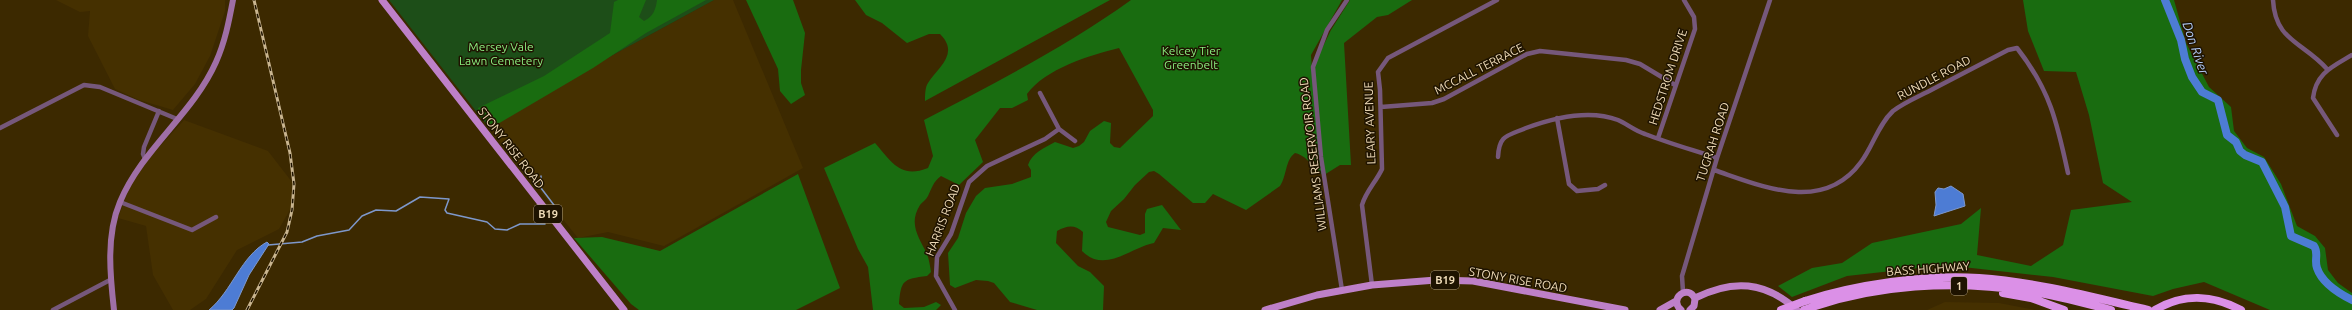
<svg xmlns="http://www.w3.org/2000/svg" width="2352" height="310" font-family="Ubuntu,sans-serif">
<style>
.built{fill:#453000}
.green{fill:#1d4e18}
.forest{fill:#196c10}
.water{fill:#4d7cd4;stroke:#7e98cb}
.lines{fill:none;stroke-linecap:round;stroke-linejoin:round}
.stream{stroke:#7e98cb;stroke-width:1.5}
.river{stroke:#4d7cd4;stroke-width:8}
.minor{stroke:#76587b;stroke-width:4.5}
.secondary{stroke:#9f6fa6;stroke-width:6}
.primary{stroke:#be80c8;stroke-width:7}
.motorway{stroke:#db90e7;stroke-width:8}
.rail-casing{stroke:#c9b590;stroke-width:3}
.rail{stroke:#1e1300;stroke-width:1.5;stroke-dasharray:4.5;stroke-linecap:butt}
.motorway-bridge{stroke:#db90e7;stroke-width:8}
.labels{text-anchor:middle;stroke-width:3;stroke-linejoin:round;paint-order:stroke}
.shield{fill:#1e1300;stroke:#b09f80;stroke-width:1}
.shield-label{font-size:11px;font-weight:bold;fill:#efdbb7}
.park-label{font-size:12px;fill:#8aed7f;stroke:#1e1300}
.street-label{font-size:12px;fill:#efdbb7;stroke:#1e1300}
.water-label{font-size:13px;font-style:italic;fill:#b5cefc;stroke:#1e1300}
</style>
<rect width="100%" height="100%" fill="#3c2900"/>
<path class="built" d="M56,0H225V11L210,56L195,84L173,110L139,100L115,89L88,36L90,11L80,12Z
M714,0H733L803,168L664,246L608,232L578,238L486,124Z
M184,120L268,151L292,182L291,208L279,229L237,250L206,299L190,310H173L153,275L146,226L118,218L130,186L151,156Z
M1945,302L1999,303L2035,310H1927Z"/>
<path class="green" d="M389,0H714L486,124Z"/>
<path class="forest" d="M618,0H646L639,17L644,21C653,17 656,9 657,0H706L646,33L593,68L491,128L478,113V108L544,76L610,33L614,2Z
M746,0H793L805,33L801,70V83L805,95L791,104L780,91L778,69Z
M855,0H1110L925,101C925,96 925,87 928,83C938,67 960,54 940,34H929L907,43L882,23L866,15Z
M1131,0H1342L1311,55L1312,69L1331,30L1350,0H1412L1388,15L1377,17L1344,43L1351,165H1340L1324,175C1312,171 1311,157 1295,153C1285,160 1287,176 1280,186L1246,210L1213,194L1205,203H1193L1159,174L1154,171L1149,172L1135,185L1124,199L1111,211L1106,222L1108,227L1140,235L1145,233V214L1147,209L1162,205L1181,230L1163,228L1154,243C1129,248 1105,274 1082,251L1083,232C1074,224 1067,226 1057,231L1056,243L1078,266L1090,272L1104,286L1103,310H1037L1010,302L994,283L988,281L976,280L955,288L950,285L948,253L958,238L966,213L976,196L985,188L1012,184L1031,177V170L1028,165C1032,153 1044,148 1055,142L1073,148L1079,146L1084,142L1090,131L1104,121L1111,123L1110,143L1114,147L1120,148L1153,116V110L1119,48C1090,55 1045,69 1027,94L1028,100L1012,108H1000L975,140L983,162L959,185L941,176C933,182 932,188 928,196C926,200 922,202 920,205C908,224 919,237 927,254C929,259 930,266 931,272L927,276C903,279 901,280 899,304L904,308L924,307L936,302L941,305L936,310H873L868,267L858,249L824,168L875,143C892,162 900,179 928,168L933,156L924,120C995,83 1067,46 1131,0Z
M2023,0H2174L2186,43L2209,87L2231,107L2234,131L2247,148L2264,157L2281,184L2297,226L2315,236L2325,248L2328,270L2338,283L2352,293V310H2270L2204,282L2173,289L2153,296L2053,277L1945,265L1847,276L1792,297L1778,286L1812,268L1842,263L1872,243L1961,224L1981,208L1977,255L2031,266L2063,245L2071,210L2132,202L2103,183L2089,115L2076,72L2044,71L2028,31Z
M798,174L840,288L796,310H639L631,304L574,238L602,237L660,251Z"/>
<path class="water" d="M1951,186L1963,194L1965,206L1934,216L1936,205L1935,192L1938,188L1944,189Z
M267,242L269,244L249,275L234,308L232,310H209C232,291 241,256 267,242Z"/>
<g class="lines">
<path class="stream" d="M541,176V188L560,213
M268,245L302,242L317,236L349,230L362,216L376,210L396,211L420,197L449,199L445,210L447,213L487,222L495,229L507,230L520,224H545"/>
<path class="river" d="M2165,0L2181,40L2185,59L2192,77L2202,92L2218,100L2227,135L2236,142L2240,151L2245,155L2262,162L2285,207L2291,236L2314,246C2319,253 2314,260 2317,268C2322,283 2338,293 2352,300"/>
<path class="minor" d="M2273,0C2275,41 2303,42 2327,69
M1381,107L1432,103L1444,99L1527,54L1540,51L1626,60L1640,64L1675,85
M1557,118L1569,184L1577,191L1598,189L1605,185
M0,128L84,85L100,87L177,119
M1059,129L1075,141
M2337,135L2313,98C2316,73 2332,67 2352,55
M1658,138L1695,29L1694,17L1684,0
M1498,157C1499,135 1507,136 1526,128C1553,118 1589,109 1618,120C1627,124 1635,131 1645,134C1668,143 1693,150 1717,158
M145,159L143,154L144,147L159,111
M1714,170C1762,186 1823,214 1861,162C1873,146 1878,125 1893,111C1905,102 1920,96 1933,89C1958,76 1983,63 2008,50L2017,48C2050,90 2057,122 2068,173
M120,202L192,230L216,217
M1372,285L1362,205C1366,191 1376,182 1382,169L1380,90L1378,72L1388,58L1497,0
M1342,290L1321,157L1313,67L1327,30L1347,0
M1683,292L1682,276L1685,266L1717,158L1770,0
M53,310L110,280
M955,310L936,276L937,257L951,234L969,182L987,166L1045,139L1059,129L1040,93"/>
<path class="secondary" d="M114,310C110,275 106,235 120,202C142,149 193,114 216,62C225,42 229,21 233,0"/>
<path class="primary" d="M382,0L624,310
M1695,298C1733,279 1765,281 1797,310
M1265,310L1317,295L1372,285L1436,280L1473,281L1625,310
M1660,310L1676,301
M1681,310C1668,299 1688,283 1695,299L1694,306L1690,310"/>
<path class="motorway" d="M2003,293L2031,298L2064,310
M1805,301C1854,285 1927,274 1979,278C2036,282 2092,297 2148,310
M1804,310C1875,284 1954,280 2028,291C2056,295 2084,303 2111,310
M2155,310C2183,293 2213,295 2241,310"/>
<defs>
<path id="rail" d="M247,310L287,232L292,210L294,184L290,153L254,0"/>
</defs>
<use href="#rail" class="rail-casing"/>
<use href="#rail" class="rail"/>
<path class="motorway-bridge" d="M1781,310L1805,301"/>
</g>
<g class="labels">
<g class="shield">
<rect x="534" y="205" width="28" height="18" rx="3"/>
<rect x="1431" y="271" width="28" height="18" rx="3"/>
<rect x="1951" y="277" width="16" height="18" rx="3"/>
</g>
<g class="shield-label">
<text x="548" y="218">B19</text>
<text x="1445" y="284">B19</text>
<text x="1959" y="290">1</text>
</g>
<g class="park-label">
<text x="501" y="51">Mersey Vale<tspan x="501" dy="14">Lawn Cemetery</tspan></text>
<text x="1191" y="55">Kelcey Tier<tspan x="1191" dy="14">Greenbelt</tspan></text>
</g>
<g class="street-label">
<text transform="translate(1479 69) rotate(-27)" y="4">MCCALL TERRACE</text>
<text transform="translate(1668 77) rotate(-72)" y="4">HEDSTROM DRIVE</text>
<text transform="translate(1934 78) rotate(-28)" y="4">RUNDLE ROAD</text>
<text transform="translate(1370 123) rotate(-92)" y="4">LEARY AVENUE</text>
<text transform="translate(1713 142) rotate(-72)" y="4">TUGRAH ROAD</text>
<text transform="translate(511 148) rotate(52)" y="4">STONY RISE ROAD</text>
<text transform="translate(1313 154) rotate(-97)" y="4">WILLIAMS RESERVOIR ROAD</text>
<text transform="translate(943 220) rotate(-69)" y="4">HARRIS ROAD</text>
<text transform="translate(1928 269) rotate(-4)" y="4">BASS HIGHWAY</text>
<text transform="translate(1518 280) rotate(10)" y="4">STONY RISE ROAD</text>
</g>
<g class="water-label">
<text transform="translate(2196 48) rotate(71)" y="5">Don River</text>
</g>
</g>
</svg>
